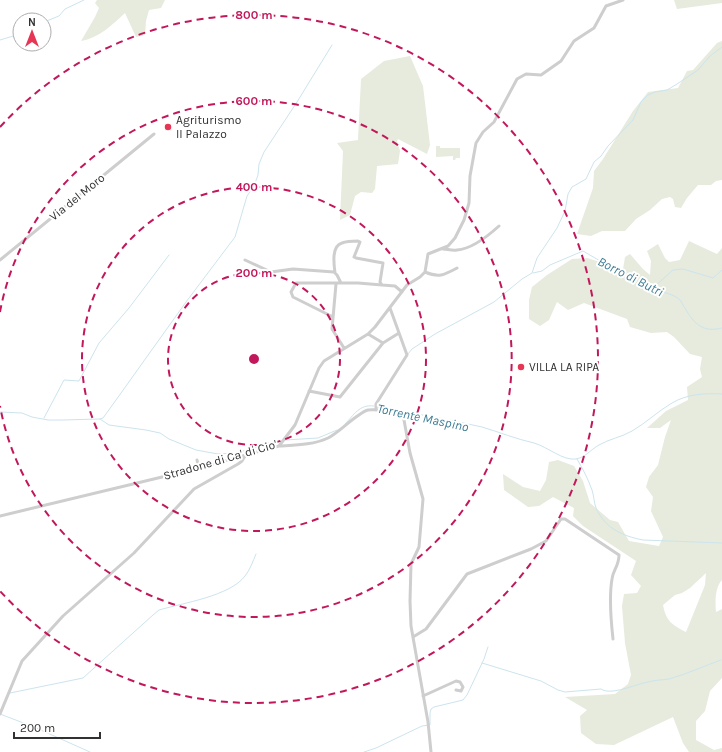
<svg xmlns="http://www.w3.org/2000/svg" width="722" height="752" font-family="Karla,sans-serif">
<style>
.green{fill:#e6ebdd;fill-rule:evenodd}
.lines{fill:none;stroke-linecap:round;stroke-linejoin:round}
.stream{stroke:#cce4ed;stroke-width:1}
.minor{stroke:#cecece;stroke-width:3}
.ring{fill:none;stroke:#c2185b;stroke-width:2;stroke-dasharray:7 5}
.poi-dot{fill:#e73556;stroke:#fff;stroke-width:1.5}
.labels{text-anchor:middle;stroke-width:4;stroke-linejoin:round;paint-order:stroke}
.poi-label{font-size:12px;fill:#313131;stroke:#fff;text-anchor:start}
.street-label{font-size:12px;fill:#313131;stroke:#fff}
.water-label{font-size:13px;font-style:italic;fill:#3d7d95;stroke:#fff}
.centre{fill:#c2185b;stroke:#fff;stroke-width:2}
.ring-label{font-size:12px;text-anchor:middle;font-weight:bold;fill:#c2185b;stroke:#fff;stroke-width:4;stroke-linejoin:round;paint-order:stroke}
</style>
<rect width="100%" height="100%" fill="#fff"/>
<path class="green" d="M97,0H165L161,8L149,10L146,21L145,35L136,37L125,13C112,25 99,38 81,41L95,17L99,8L95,3Z
M674,0H722V3L677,9Z
M722,41V180L716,181L711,185H698L687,198L681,208L675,207L673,199L670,197L662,199L650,210L636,219L625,231H602L591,236L577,234L593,188L594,171L603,159L633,111L648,92L678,88L687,71L693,70L717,43Z
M410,56L423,86L430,145L427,154L398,139L397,141L400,151L398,164L377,166L375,189L372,193L361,192L355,196L350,215L340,220L343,151L337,143L358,140L361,79L384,61Z
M436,146H440V148H460V158H456L455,160H453V156L436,157Z
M689,241L717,254L722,248V580C715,587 715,602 716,612L722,609V678L710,691L705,711L696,721V740L714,750L722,748V752H689L683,743L673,717L614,745L596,744L581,733L580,716L587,710L565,697L615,694L628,684L631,675L625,643L622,606L624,594L637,593L641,586L631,575L636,561L583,526L573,516L574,508L553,497L539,506L528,507L504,490L503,474L523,487L540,491L546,480L549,462L558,460L574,466L583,481L590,503L610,520L618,522L629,541L659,546L663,537L651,511L653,497L646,487L649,477L658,465L665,437L671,420L660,428H647L666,411L688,400L687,387L702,377L700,369L702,357L690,354L674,337L667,332L651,333L630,327L627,319L584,303L568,310L557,302L549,320L540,326L529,319V300L532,287L547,275L572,259L587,258L623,269L625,257L630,254L643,269L650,275L651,261L647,251L658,244L665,258L669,262L680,260ZM706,573L705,585L686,632C672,625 666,621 663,605L675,595L682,593L690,588Z"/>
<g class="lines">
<path class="stream" d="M44,22L59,16L65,9L84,0
M0,40L20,34
M533,273L542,271L550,265L583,251L626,276L653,288L654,290C662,292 674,294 680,300C682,302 683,306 685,308C694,324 703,333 722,328
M653,288L673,270L683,269L713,278L722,270
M408,354L412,349L435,334L494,302L522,279L532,273L537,258L557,228L565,211L568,194L572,187L586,179L594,162L601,156L608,146L633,120L641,102L648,95L655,92L667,90L677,84L698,70L710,56L722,47
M377,407C412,413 447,419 482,427C499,432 516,439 534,443C548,447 563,461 576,459C586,457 590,450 599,445C609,439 622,437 632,431C646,423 658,411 672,403C687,394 705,393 722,394
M0,412L22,413L32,417L48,420H62L100,419L109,425L146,430L160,433L169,439L196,450L218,454L235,453L282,441
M44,418L64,380L79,381L99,343L129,308L169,255
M100,419L103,418L111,407L186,302L235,237L247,196L254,186L258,175L259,164L264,152L297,102L332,45
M345,424C354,415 359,404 374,406
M285,440L318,438L337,430
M577,459C583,469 588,479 592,490C594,496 594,503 596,508C605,528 622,536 643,540L722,543
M482,663L541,681L558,690L565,692L601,689C611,696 636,684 648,682C655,680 662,680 669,679C687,674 704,666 721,660
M10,693L83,678L153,615L159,610C183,603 230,596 245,576C250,570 253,561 256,554
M0,714L34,727L90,752
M364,752L376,748L422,726L430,725V713L431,709L434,707L463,700L467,695L484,659L488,647"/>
<path class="minor" d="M443,249C447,249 452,251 457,250C472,249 488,236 499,226
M0,260L154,134
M245,260L271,272L293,269L334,272L337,275L341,283
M425,272C439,278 444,275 457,268
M335,273C334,265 331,246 342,243C347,241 353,241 358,241L360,242L354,257L356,258L383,263L380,282L382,285L395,286L402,292
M336,284L332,329L344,348
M333,317L293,297L291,292L296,283H358L382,285
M368,334L383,343
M309,391L340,397L383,343L399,333
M376,410V404L407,355L390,308
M279,446C295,445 313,445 328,438C340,432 357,413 368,410C379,408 392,413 402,416L404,420L410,453L423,499L419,547L411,564L410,601L411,626L428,722L431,752
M197,460L199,468
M0,516L187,471L279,446L295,425L319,368L324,361L368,334L375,327L407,285L420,277L425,272L428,254L448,246L455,238L464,220L469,203L470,176L476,143L483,132L494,122L517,79L526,74L541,75L561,61L574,41L594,28L606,6L623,0
M413,637L426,629L467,574L531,549L546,541L561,519H565L619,555C619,566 613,570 612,579C609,596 611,621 613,639
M423,696L456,681L460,682L463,687L461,691L456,690
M0,714L22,661L63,616L134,553L194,489L238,464L242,461L245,456"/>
</g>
<g class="ring">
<circle cx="254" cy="359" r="86"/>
<circle cx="254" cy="359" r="172"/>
<path d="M0 312A258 258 0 1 1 0 406"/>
<path d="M0 127A344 344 0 1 1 0 591"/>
</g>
<g class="poi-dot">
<circle cx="168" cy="127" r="4"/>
<circle cx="521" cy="367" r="4"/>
</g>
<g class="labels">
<g class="poi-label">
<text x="176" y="124">Agriturismo<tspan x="176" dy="14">Il Palazzo</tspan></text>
<text x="529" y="371">VILLA LA RIPA</text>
</g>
<g class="street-label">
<text transform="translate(77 197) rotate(-39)" y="4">Via del Moro</text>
<text transform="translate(220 460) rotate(-16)" y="4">Stradone di Ca' di Cio'</text>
</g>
<g class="water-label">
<text transform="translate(631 276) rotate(27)" y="5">Borro di Butri</text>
<text transform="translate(423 417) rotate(12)" y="5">Torrente Maspino</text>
</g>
</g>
<circle cx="254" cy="359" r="6" class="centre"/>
<g class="ring-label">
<text x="254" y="19">800 m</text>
<text x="254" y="105">600 m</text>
<text x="254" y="191">400 m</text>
<text x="254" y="277">200 m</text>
</g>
<g transform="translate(32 32)"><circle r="19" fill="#ffffff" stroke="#adadad"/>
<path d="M0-3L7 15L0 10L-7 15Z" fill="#e73556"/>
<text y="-6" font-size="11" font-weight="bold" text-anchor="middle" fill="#313131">N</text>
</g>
<path d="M14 732v6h86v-6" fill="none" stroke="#313131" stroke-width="2"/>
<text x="20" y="732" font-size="12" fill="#313131" stroke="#ffffff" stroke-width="3" paint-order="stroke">200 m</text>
</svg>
